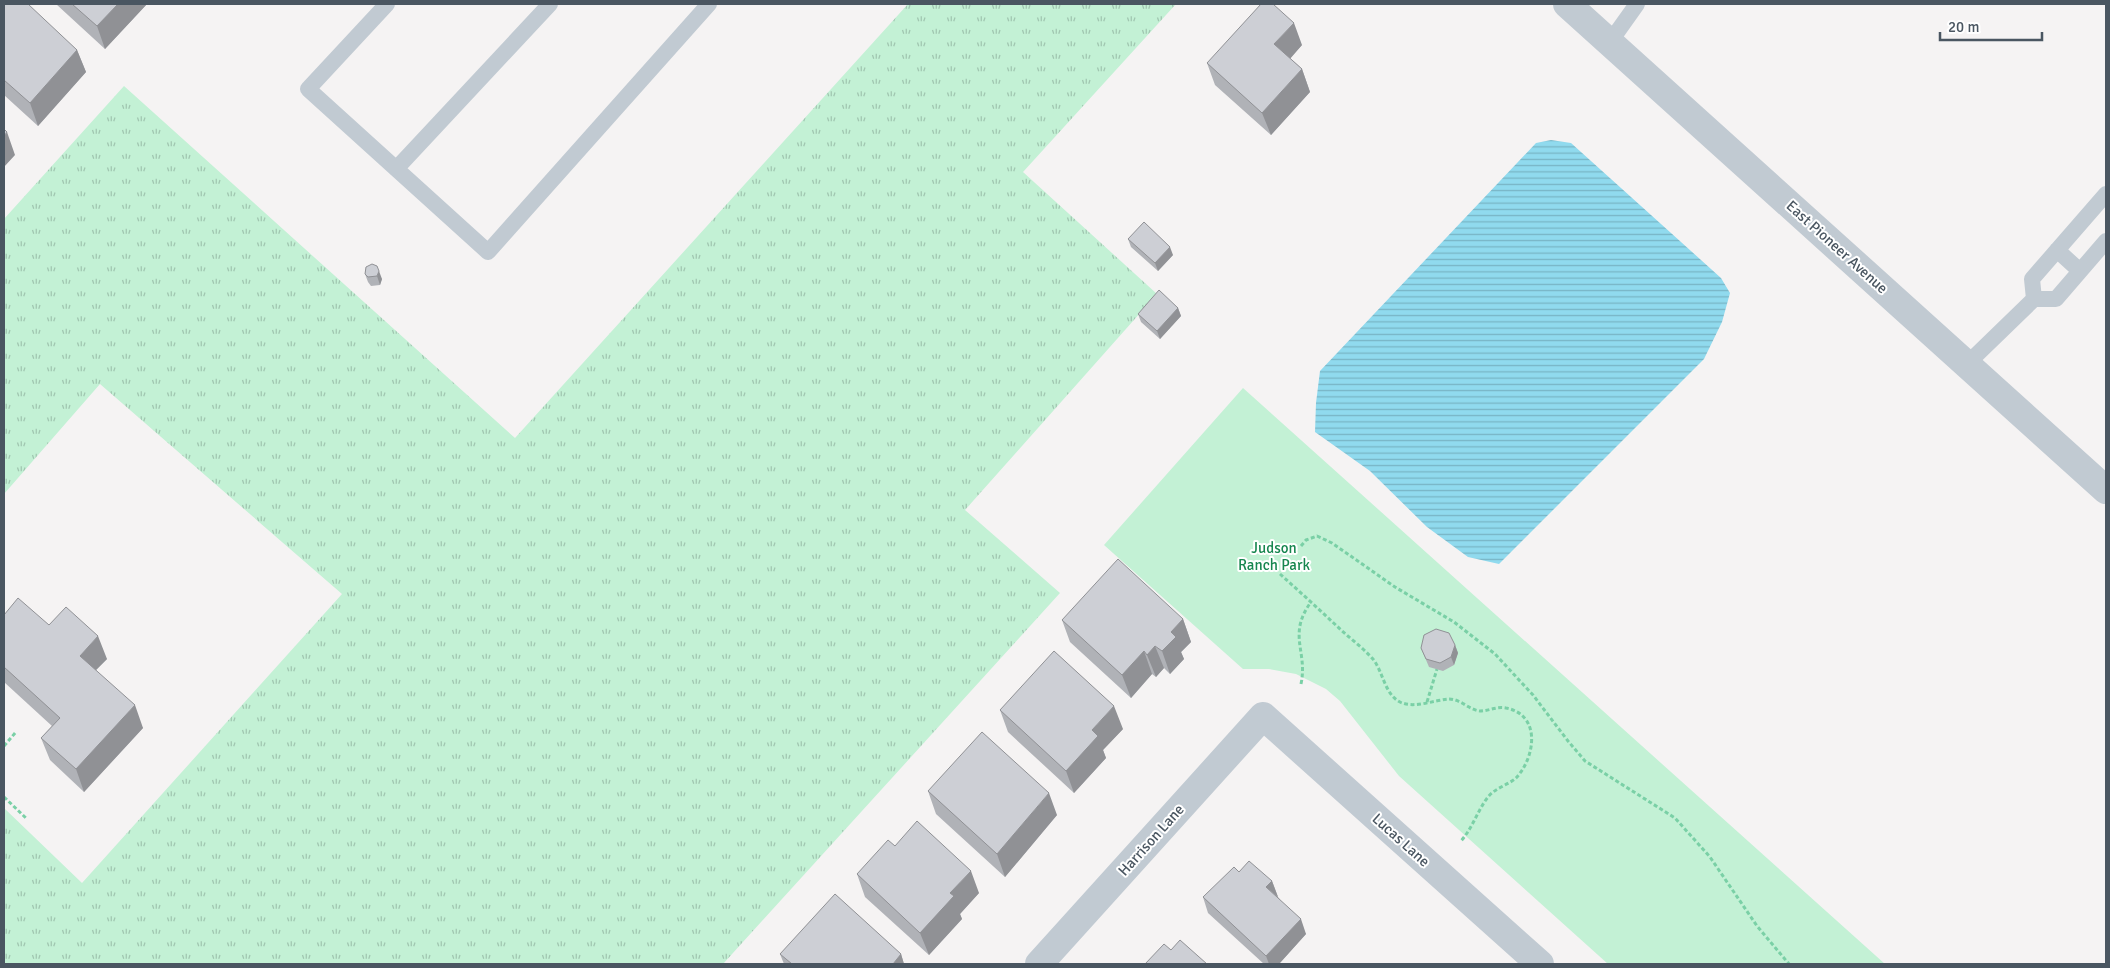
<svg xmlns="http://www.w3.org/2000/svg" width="2110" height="968" font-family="Signika,sans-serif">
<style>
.grass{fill:url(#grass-tufts)}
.green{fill:#c3f1d5}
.water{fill:url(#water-rules)}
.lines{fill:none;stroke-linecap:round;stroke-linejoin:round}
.path{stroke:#7ad0a6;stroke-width:3;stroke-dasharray:4 2.5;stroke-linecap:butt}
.service{stroke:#c1cad2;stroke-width:16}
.minor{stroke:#c1cad2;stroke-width:28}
.tertiary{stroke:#c1cad2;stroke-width:28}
.wall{fill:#b0b2b7}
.shaded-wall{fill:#909195}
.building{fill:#cdcfd5;stroke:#909195}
.labels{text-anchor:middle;stroke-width:4;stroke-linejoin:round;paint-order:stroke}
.street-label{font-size:15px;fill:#4a5661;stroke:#fff}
.park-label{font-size:15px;fill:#17864f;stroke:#fff}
</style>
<defs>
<pattern id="grass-tufts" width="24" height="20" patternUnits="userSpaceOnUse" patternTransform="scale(1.25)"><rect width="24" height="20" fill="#c3f1d5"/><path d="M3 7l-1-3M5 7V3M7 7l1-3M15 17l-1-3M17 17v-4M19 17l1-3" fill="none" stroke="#a0c6b0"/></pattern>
<pattern id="water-rules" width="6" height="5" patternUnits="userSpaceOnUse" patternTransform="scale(1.25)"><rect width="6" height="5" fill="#90daee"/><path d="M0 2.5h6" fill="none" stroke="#78b4c4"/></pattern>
</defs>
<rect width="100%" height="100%" fill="#f5f3f3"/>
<path class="grass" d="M908,4H1176L1023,172L1157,294L965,510L1060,593L723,964H4V808L82,883L342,594L100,384L4,494V219L124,86L515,438Z"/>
<path class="green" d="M1243,388L1885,964H1608L1399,776L1340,701L1326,689L1296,674L1269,669H1243L1104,545Z"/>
<path class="water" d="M1551,140L1571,143L1721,278L1730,293L1722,322L1704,359L1499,564L1468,557L1427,527L1370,471L1315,432L1316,403L1320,371L1536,143Z"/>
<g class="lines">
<path class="path" d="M1301,546L1306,540L1317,536L1332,543L1395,587L1454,622L1495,654L1533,695L1568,741L1585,761L1675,818L1710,857L1757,926L1789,964
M1280,574C1300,592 1321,611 1341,630C1351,639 1363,648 1372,658C1383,670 1384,694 1400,702C1414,709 1434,700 1449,699C1461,699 1469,710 1480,711C1489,711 1497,706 1506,708C1542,715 1535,758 1516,778C1508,785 1495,788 1488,797C1477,811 1473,828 1460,842
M1301,684C1308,651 1287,635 1311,602
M1427,702L1437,669
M4,746L16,732
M4,797L27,819"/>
<path class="service" d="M387,4L308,89L488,252L709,4
M1610,42L1637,4
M396,169L550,4
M2057,250L2080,271
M2034,299L2032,279L2106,194
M1967,364L2034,299H2056L2106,241"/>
<path class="minor" d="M1039,964L1263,716L1540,964"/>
<path class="tertiary" d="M1567,4L2106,490"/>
</g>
<path class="wall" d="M4,4L77,50L86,72L38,126L4,95Z
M56,4H147L105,49Z
M1302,45L1290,58L1302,69L1310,92L1271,135L1215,85L1207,63Z
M1128,239L1173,255L1158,271L1131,247Z
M366,267L382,279L380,285L371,286L368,282L365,274Z
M1178,308L1181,316L1160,339L1141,322L1138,314Z
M4,615L49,625L107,659L96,670L143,728L84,792L50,760L41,738L52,726L4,682Z
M1183,619L1191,642L1181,652L1184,659L1170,674L1164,668L1156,677L1152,674L1131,698L1070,642L1062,620Z
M1455,645L1458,653L1454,665L1443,671L1429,667L1421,648Z
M1000,710L1123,729L1103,750L1106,758L1074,793L1008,732Z
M928,791L1057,815L1005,877L936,814Z
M895,846L979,893L960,914L962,919L929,955L865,897L857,874Z
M1239,872L1272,881L1278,897L1306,934L1279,964H1264L1208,913L1203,897Z
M780,954H901L904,964H784Z"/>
<path class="shaded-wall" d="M118,4H147L105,49L97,26Z
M1294,23L1302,45L1283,67L1274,44Z
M77,50L86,72L38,126L30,103Z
M1302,69L1310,92L1271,135L1262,113Z
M7,132L15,155L4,167V136Z
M1170,247L1173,255L1158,271L1155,263Z
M379,271L382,279L380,285L377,276Z
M1178,308L1181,316L1160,339L1157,331Z
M1183,619L1191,642L1181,652L1184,659L1170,674L1162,651L1171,632Z
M98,636L107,659L88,678L80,656Z
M1455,645L1458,653L1454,665L1451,657Z
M1155,646L1164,668L1156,677L1147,655Z
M1144,651L1152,674L1131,698L1122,675Z
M135,705L143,728L84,792L76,769Z
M1114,706L1123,729L1103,750L1106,758L1074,793L1066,771L1092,730Z
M1049,793L1057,815L1005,877L997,854Z
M971,871L979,893L960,914L962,919L929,955L920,933L950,893Z
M1272,881L1278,897L1266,887Z
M1301,919L1306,934L1279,964H1269L1266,956Z
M901,954L904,964H893Z"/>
<path class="building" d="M4,4H28L77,50L30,103L4,80Z
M72,4H118L97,26Z
M1261,4H1273L1294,23L1274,44L1302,69L1262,113L1207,63Z
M4,129L7,132L4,136Z
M1144,222L1170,247L1155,263L1128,239Z
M372,264L377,266L379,271L377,276L368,277L365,274L366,267Z
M1159,290L1178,308L1157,331L1138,314Z
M1118,559L1183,619L1171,632L1176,637L1162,651L1155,646L1147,655L1144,651L1122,675L1062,620Z
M18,598L49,625L66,607L98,636L80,656L135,705L76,769L41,738L60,718L4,667V615Z
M1436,629L1449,633L1455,645L1451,657L1440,663L1426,659L1421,648L1424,635Z
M1054,651L1114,706L1092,730L1098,736L1066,771L1000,710Z
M982,732L1049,793L997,854L928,791Z
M917,821L971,871L950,893L954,896L920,933L857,874L888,840L895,846Z
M1249,861L1272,881L1266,887L1301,919L1266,956L1203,897L1234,867L1239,872Z
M835,894L901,954L893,964H792L780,954Z
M1180,940L1207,964H1145L1164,944L1171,950Z"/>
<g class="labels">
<g class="street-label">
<text transform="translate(1837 247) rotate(42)" y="5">East Pioneer Avenue</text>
<text transform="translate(1151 840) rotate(-48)" y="5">Harrison Lane</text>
<text transform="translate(1401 840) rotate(42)" y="5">Lucas Lane</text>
</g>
<g class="park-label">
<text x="1274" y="553">Judson<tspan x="1274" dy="17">Ranch Park</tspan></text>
</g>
</g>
<rect width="2110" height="968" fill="none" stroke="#4a5661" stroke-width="10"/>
<path d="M1940 32v8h102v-8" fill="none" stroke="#4a5661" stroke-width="2.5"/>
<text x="1948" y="32" font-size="15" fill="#4a5661" stroke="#ffffff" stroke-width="4" paint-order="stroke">20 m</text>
</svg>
